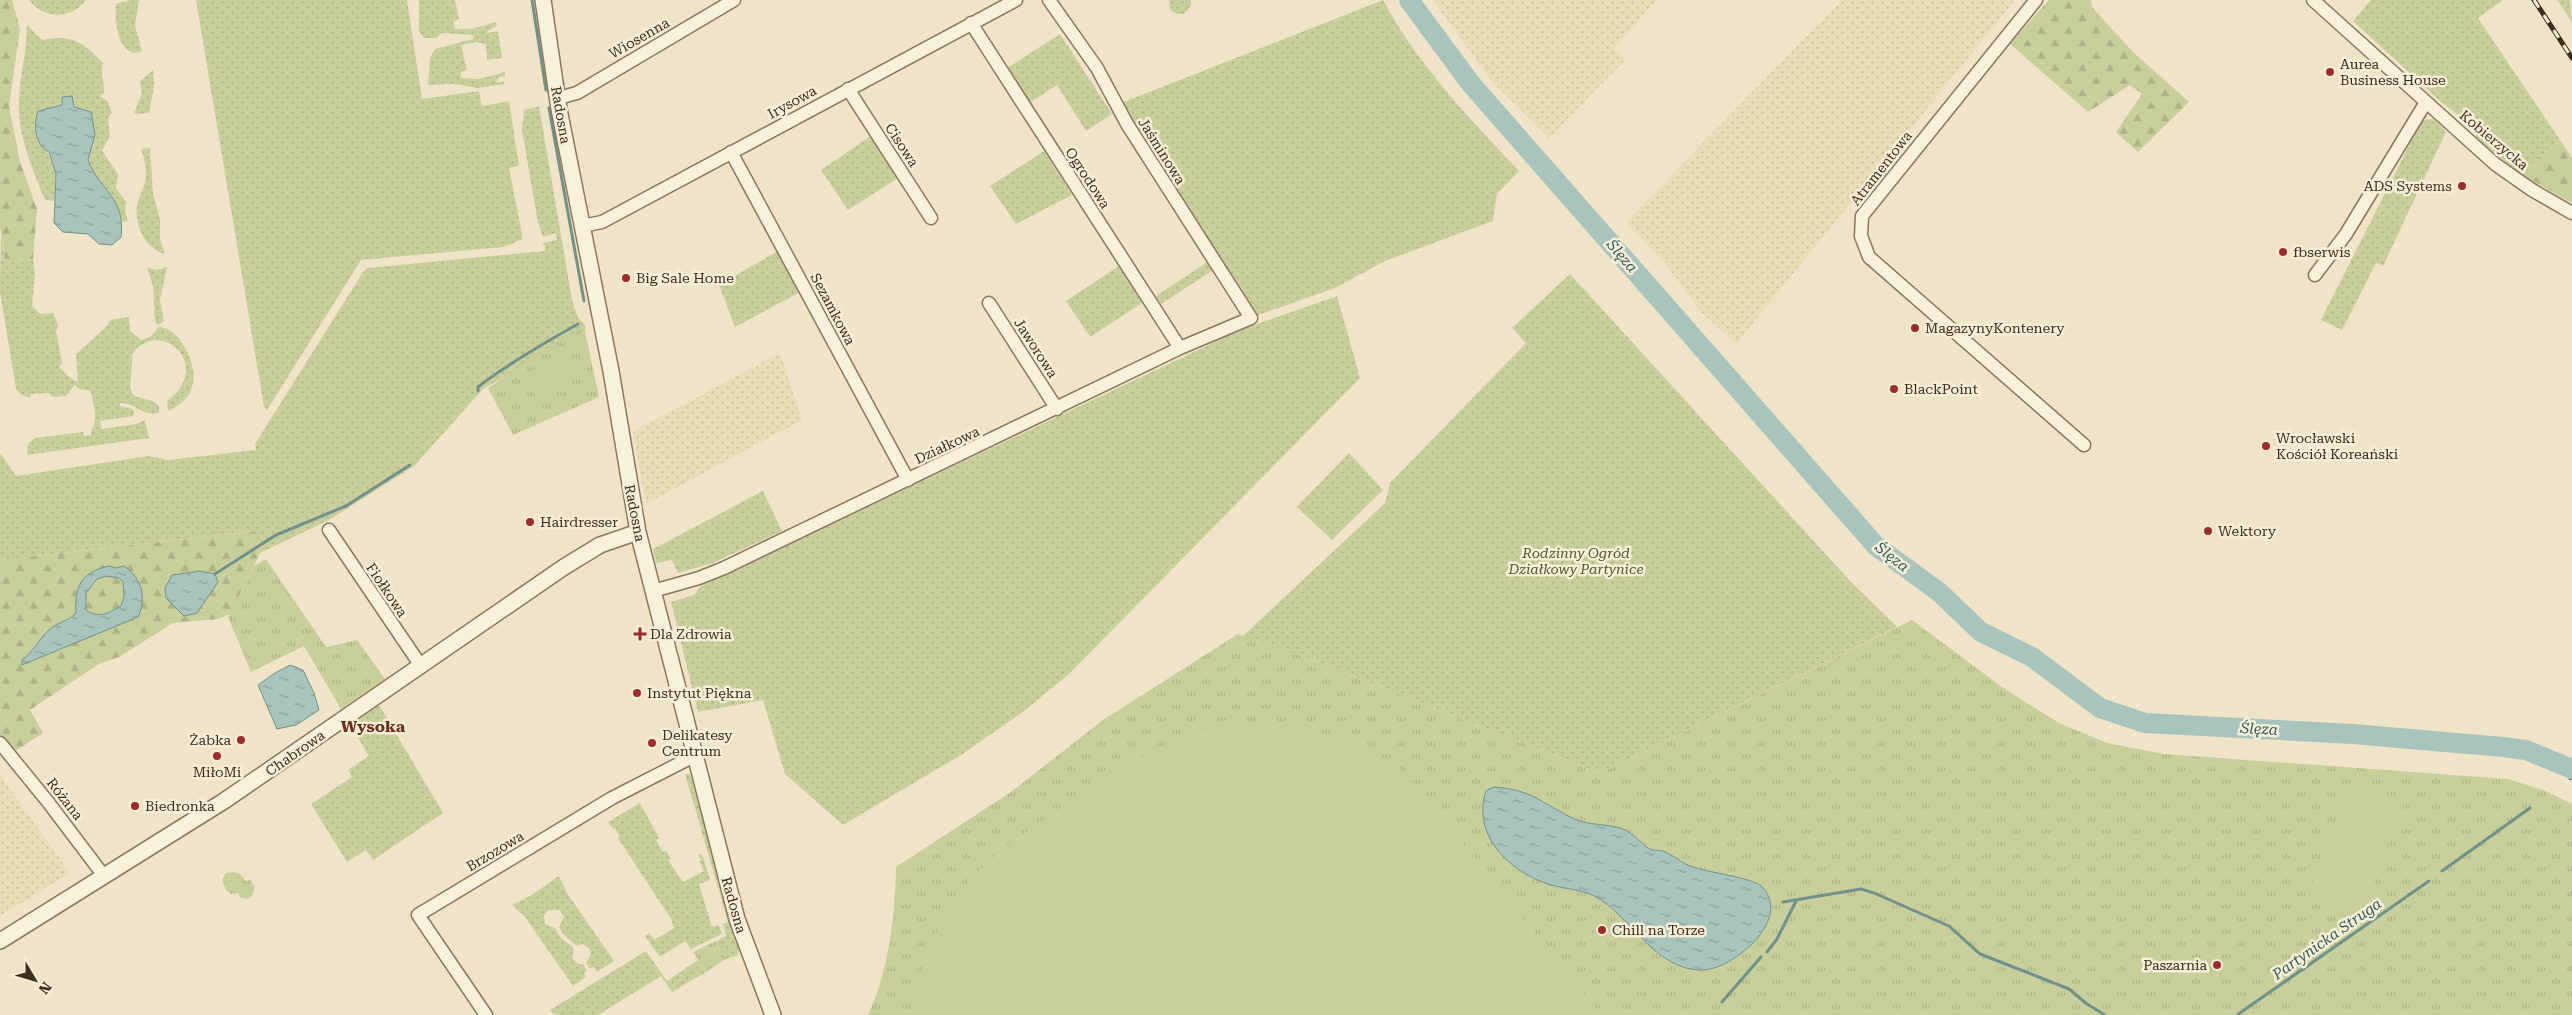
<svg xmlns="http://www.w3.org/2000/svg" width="2572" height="1015" font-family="'Roboto Serif',serif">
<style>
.farmland{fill:url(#farmland-dots)}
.grass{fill:url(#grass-dots)}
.forest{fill:url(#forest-firs)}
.park{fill:url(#park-tufts)}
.pitch{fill:#c9cf9b}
.water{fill:url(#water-ripples);stroke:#6f938a;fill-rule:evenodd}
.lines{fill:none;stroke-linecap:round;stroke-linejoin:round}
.stream{stroke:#6f938a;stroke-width:3}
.river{stroke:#a9c4bc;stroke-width:20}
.minor-casing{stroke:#8d765c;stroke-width:15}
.tertiary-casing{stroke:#8d765c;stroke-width:18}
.minor{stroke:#faf1dc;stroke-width:12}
.tertiary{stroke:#faf1dc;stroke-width:15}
.rail-casing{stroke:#3d2e20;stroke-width:5}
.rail{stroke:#f7eed8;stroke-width:3;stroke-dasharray:9;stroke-linecap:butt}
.poi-dot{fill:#9e2a2b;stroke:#f7eed8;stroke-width:2}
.labels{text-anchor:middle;stroke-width:5;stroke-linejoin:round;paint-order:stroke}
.street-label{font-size:14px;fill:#3d2e20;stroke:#f7eed8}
.poi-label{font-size:14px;fill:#3d2e20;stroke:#f7eed8;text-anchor:start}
.park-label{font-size:14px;font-style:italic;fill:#4d5a26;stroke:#f7eed8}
.water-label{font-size:15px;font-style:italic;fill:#2f5d5a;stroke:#f7eed8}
.quarter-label{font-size:16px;font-weight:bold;fill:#6b2e1e;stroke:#f7eed8}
</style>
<defs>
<pattern id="farmland-dots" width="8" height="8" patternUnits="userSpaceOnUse" patternTransform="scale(1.25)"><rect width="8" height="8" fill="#e6deb5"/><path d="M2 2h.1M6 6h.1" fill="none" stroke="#c6bf9b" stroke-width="1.8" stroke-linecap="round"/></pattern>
<pattern id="grass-dots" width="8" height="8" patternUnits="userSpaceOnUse" patternTransform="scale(1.25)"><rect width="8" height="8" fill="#c9cf9b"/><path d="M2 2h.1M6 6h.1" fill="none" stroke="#aeb285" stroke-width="1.8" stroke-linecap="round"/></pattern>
<pattern id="forest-firs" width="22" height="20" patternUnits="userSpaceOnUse" patternTransform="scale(1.25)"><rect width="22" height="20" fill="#c9cf9b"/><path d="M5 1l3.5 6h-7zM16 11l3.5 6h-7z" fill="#aeb285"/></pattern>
<pattern id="park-tufts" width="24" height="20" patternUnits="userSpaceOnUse" patternTransform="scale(1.25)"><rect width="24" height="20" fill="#c9cf9b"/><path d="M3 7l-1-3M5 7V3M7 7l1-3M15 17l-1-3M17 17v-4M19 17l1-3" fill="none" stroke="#aeb285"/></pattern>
<pattern id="water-ripples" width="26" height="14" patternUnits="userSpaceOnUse" patternTransform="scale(1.25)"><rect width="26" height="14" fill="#a9c4bc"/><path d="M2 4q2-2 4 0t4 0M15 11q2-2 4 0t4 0" fill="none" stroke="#8ba098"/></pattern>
</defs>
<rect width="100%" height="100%" fill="#f0e4c8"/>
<path class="farmland" d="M1433,0H1656L1614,49L1626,59L1549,138L1493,83Z
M1842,0H2015L1736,344L1702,313L1663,261L1626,222Z
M780,353L802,420L646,504L633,432Z
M0,775L70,873L0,916Z"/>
<path class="grass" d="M29,0H86C72,19 44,20 29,0Z
M130,0H139L135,26L142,51C118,61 114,19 116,4Z
M196,0H407L422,99L479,91L482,106L509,101L519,166L509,168L523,239L503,247L361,260L267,410L264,407Z
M419,0H455L459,19L453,22L455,29H471L496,22L497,26L487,31L489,33L498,31L502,58L487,60L486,44L476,42L461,45L467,70L461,72V78L479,79L505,72V76L499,77L496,82H504L505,84L477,88L455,84L428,85L430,58L435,49L473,39L474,35L442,33L436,38H424L419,31Z
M1169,0H1191V6L1184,14H1177L1170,10Z
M1383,0C1417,64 1470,119 1519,171L1497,194L1493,221L1385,261L1335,288L1255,316L1121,103Z
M2371,0H2503L2478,18L2560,140L2520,174L2479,140L2464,119L2440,101L2353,21Z
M2557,0H2570L2572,22L2558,1Z
M27,25L42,40C73,34 82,42 103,63C100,72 104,82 104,92L100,96L108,102L112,113L108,118L110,136L102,151L118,174L116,188L126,202L125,210L128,221L122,222C119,195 95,186 89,161C87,153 91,146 93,139C95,133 92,125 92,119L74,107L71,96L62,105L38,111C30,132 52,153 56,174C58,183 56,192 54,201L45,200C32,168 17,134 19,99C20,74 27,51 27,25Z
M1060,34L1112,114L1086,131L1057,85L1029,103L1007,68Z
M153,70L154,86L149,113L134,114L142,93L140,81Z
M539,106L572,300L578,318L586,326L585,330L483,389L414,466L329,520L260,553L254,531L0,560V453L16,476L149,456L168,460L256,450L255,444L363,272L368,268L545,251V246L542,243L557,240L556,233L543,237L538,223L522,130L524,110Z
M2434,119L2446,132L2383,266L2376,263L2342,330L2321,320L2422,120Z
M871,136L898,178L848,210L821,170Z
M150,148L153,194L160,219V239L165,254C144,247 135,227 137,205C139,195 146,186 146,175C146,166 144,157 141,149Z
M1044,151L1072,195L1016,224L990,186Z
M1,233L5,259L11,262L33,259L35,274L32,306L40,314L53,313L58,325L56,331L62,362L59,367L70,378L78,382L76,354L107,326L110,320L129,317L130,331L141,340L150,337L159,327C180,328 197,364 193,383C191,397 180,405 168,411L167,401C215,365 160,316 132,354C134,364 127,388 133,394C140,401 152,397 159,406V413C140,416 137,403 120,403V406L132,409L134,412L133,416L100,421L102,429L136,424L145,420L149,438L27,455L28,444L35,438L83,432L84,436L91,435C91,429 95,424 95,419C96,409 92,401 91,391L79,389L75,385L66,396L53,397L48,393L31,394L30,398L22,395L16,389L0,292Z
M778,251L800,292L735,327L719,285Z
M1209,261L1215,269L1161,304L1156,296Z
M1119,266L1142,303L1090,337L1066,301Z
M167,267L160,300L164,321L158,325L155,322L153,286L147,268L157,270Z
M1570,274L1851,582L1897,627L1600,773L1310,659L1243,636L1385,503L1390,483L1526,343L1512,328Z
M1337,296L1360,378L1068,675L1020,714L961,755L843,825L785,774L763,700L698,712L671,602L694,595L701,586L1240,330Z
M1349,453L1383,490L1332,540L1297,507Z
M763,491L782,531L713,563L678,573L672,560L656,563L653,549Z
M379,705L443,813L373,860L366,850L347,862L311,804L352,777L348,770L369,756L350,725Z
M685,774H690L740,948L738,955L726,959L716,941L726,936L723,924L728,922Z
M640,803L659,838L656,840L663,852L666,851L671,859L668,860L683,882L704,871L699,861L701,860L698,855L702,854L710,880L699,884L712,927L719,925L722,934L691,949L685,941L660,957L645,936L649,933L654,940L674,928L671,919L618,838L620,837L615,828L613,829L608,822Z
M559,876L567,893L614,961L597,972L594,967L590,969L586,963L591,954L589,948L582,944L577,946L563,934L559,927L564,917L560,910H548L544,916L545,924L555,928L560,937L574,948L572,958L578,964H583L587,971L584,973L586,977L573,986L525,917L512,905L530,896Z
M646,951L667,981L698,960L706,972L672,992L661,976L598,1015H555L550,1010Z"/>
<path class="forest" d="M0,0H12L20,29L9,106L20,162L37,209L33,259L11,262L5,259L0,227Z
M2049,0H2091L2092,7L2133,52L2189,102L2138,152L2116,132L2142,94L2130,85L2088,112L2010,44Z
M2560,140L2572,158V203L2520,174Z
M255,531L260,553L230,614L218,619L173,623L119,657L99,664L30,710L43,733L14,752L0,735V560Z"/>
<path class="park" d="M584,327L599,397L513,435L488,388L536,355Z
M266,559L326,647L357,640L385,679L341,709L304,646L251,672L228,617L254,566Z
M1912,620L2002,687L2059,723L2107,743L2164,754L2508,779L2546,791L2572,804V1015H868C889,970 895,916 896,867L1011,792L1103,720L1238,634L1310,659L1600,773Z
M233,872L240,874L246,881L250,880L255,887L252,896L248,899L241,898L238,893L231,894L226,890L222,880L226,873Z
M716,941L726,959L706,972L693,952Z"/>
<path class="pitch" d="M563,351L578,375L538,400L522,377Z
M1242,722C1293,726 1350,734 1393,765C1403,772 1412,782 1421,791L1601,1015H915C919,969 936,923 965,886C989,855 1023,834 1055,812C1096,785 1140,754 1186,736C1204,729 1223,726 1242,722Z
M2352,781L2405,801L2361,916L2307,896Z"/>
<path class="water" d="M72,96L74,107L91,112L95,134L88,160C100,192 126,197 121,237L112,245L99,244L88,234L63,232L54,223L56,174L49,152C35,145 33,125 38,111L62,105V97Z
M109,566L116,568L124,566C142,578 147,598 138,617L22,665V660C33,652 39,639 49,630C57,622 68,622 76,613C74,586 82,572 109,566ZM106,576L119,578L123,582L124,597L121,606C108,613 99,619 86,610V593L97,579Z
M200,571L215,574L218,582L197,613L184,616L166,598L165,588L172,575Z
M290,665L303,670L314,693L319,710L296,725L277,729L258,685L275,673Z
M1494,787C1535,790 1543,805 1577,820C1592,826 1609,823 1625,830C1635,835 1640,842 1648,848C1653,851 1658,850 1663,851C1674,855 1682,864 1693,867C1707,872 1752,878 1761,886C1795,918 1732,971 1701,970C1657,970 1633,921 1601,900C1585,889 1569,890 1551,885C1511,873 1471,836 1486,791Z"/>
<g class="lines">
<path class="stream" d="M532,0L546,90
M549,108L584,301
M478,391V387C509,363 544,343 578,324
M215,574L276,535L346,506L410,465
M2570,779L2572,778
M2442,871L2530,808
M1783,902L1861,889L1874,893L1949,926L1980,954L2069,989L2087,1004L2105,1015
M1767,952L1777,939L1796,901
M1722,1002L1761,957
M2237,1015L2429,881"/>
<path class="river" d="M1409,0L1471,84L1876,546L1939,592L1981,632L2032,657L2100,708L2145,723L2353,734L2503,747L2526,750L2572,769"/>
<defs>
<path id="minor" d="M2036,0L1862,216L1861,236L1869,257L2084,445
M2313,0L2495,164L2532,190L2572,213
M971,23L1180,348
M848,89L931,218
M558,98L577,93L734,0
M731,152L908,480
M582,226L602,222L1016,0
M2315,275L2346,234L2426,102
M989,303L1057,409
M329,530L421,666
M653,591L699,578L724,568L1180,348L1251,318L1127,124L1097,68L1049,0
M0,743L48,802L104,876
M486,1015L418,915L612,798L694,756"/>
<path id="tertiary" d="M543,0L559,109L611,371L638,532L737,919L773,1015
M0,941L224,801L564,567L600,545L638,532"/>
</defs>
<use href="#minor" class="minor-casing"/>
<use href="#tertiary" class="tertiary-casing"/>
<use href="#minor" class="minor"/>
<use href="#tertiary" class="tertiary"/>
<defs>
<path id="rail" d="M2534,0L2572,58"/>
</defs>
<use href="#rail" class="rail-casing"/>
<use href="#rail" class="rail"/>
</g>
<g class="poi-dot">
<circle cx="2330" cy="72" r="5"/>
<circle cx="2462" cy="186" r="5"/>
<circle cx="2283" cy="252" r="5"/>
<circle cx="626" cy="278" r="5"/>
<circle cx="1915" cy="328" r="5"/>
<circle cx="1894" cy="389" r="5"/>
<circle cx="2266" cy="446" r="5"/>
<circle cx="530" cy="522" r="5"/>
<circle cx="2208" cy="531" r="5"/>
<path d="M637.5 626.5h5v5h5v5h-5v5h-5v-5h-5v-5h5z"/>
<circle cx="637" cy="693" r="5"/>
<circle cx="241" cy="740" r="5"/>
<circle cx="652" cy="743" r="5"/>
<circle cx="217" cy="756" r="5"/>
<circle cx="135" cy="806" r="5"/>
<circle cx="1602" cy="930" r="5"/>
<circle cx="2217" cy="965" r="5"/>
</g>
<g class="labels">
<g class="street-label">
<text transform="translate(639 38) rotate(-30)" y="5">Wiosenna</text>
<text transform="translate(792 102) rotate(-29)" y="5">Irysowa</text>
<text transform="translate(561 115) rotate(80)" y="5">Radosna</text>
<text transform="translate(2494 140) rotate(40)" y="5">Kobierzycka</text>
<text transform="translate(902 145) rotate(57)" y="5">Cisowa</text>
<text transform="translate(1162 151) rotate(58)" y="5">Jaśminowa</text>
<text transform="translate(1881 168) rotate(-52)" y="5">Atramentowa</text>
<text transform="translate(1088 178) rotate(57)" y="5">Ogrodowa</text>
<text transform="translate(833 309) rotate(62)" y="5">Sezamkowa</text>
<text transform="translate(1036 348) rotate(57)" y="5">Jaworowa</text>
<text transform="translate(947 445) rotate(-25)" y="5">Działkowa</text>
<text transform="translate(635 513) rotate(79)" y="5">Radosna</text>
<text transform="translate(387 590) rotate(56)" y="5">Fiołkowa</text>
<text transform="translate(295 753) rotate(-35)" y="5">Chabrowa</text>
<text transform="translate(65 799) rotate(52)" y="5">Różana</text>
<text transform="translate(495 851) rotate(-31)" y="5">Brzozowa</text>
<text transform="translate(734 905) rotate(74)" y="5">Radosna</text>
</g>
<g class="poi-label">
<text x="2340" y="69">Aurea<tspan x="2340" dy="16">Business House</tspan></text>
<text x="2452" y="191" text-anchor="end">ADS Systems</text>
<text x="2293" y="257">fbserwis</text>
<text x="636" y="283">Big Sale Home</text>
<text x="1925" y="333">MagazynyKontenery</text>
<text x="1904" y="394">BlackPoint</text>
<text x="2276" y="443">Wrocławski<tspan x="2276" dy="16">Kościół Koreański</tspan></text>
<text x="540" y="527">Hairdresser</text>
<text x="2218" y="536">Wektory</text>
<text x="650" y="639">Dla Zdrowia</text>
<text x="647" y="698">Instytut Piękna</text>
<text x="662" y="740">Delikatesy<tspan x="662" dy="16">Centrum</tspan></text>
<text x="231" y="745" text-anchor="end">Żabka</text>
<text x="217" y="777" text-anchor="middle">MiłoMi</text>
<text x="145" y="811">Biedronka</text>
<text x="1612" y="935">Chill na Torze</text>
<text x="2207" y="970" text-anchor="end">Paszarnia</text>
</g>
<g class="park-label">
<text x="1576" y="558">Rodzinny Ogród<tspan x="1576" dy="16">Działkowy Partynice</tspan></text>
</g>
<g class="water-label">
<text transform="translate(1622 256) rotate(49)" y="5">Ślęza</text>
<text transform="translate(1892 557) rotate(38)" y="5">Ślęza</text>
<text transform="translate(2259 729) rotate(3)" y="5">Ślęza</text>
<text transform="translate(2327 939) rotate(-35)" y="5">Partynicka Struga</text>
</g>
<g class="quarter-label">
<text x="373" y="732">Wysoka</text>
</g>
</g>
<g transform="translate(35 980) rotate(128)" stroke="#f7eed8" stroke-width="4" paint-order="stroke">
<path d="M0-4L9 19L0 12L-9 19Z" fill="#3d2e20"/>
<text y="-8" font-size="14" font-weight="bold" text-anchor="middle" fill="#3d2e20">N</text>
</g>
</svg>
